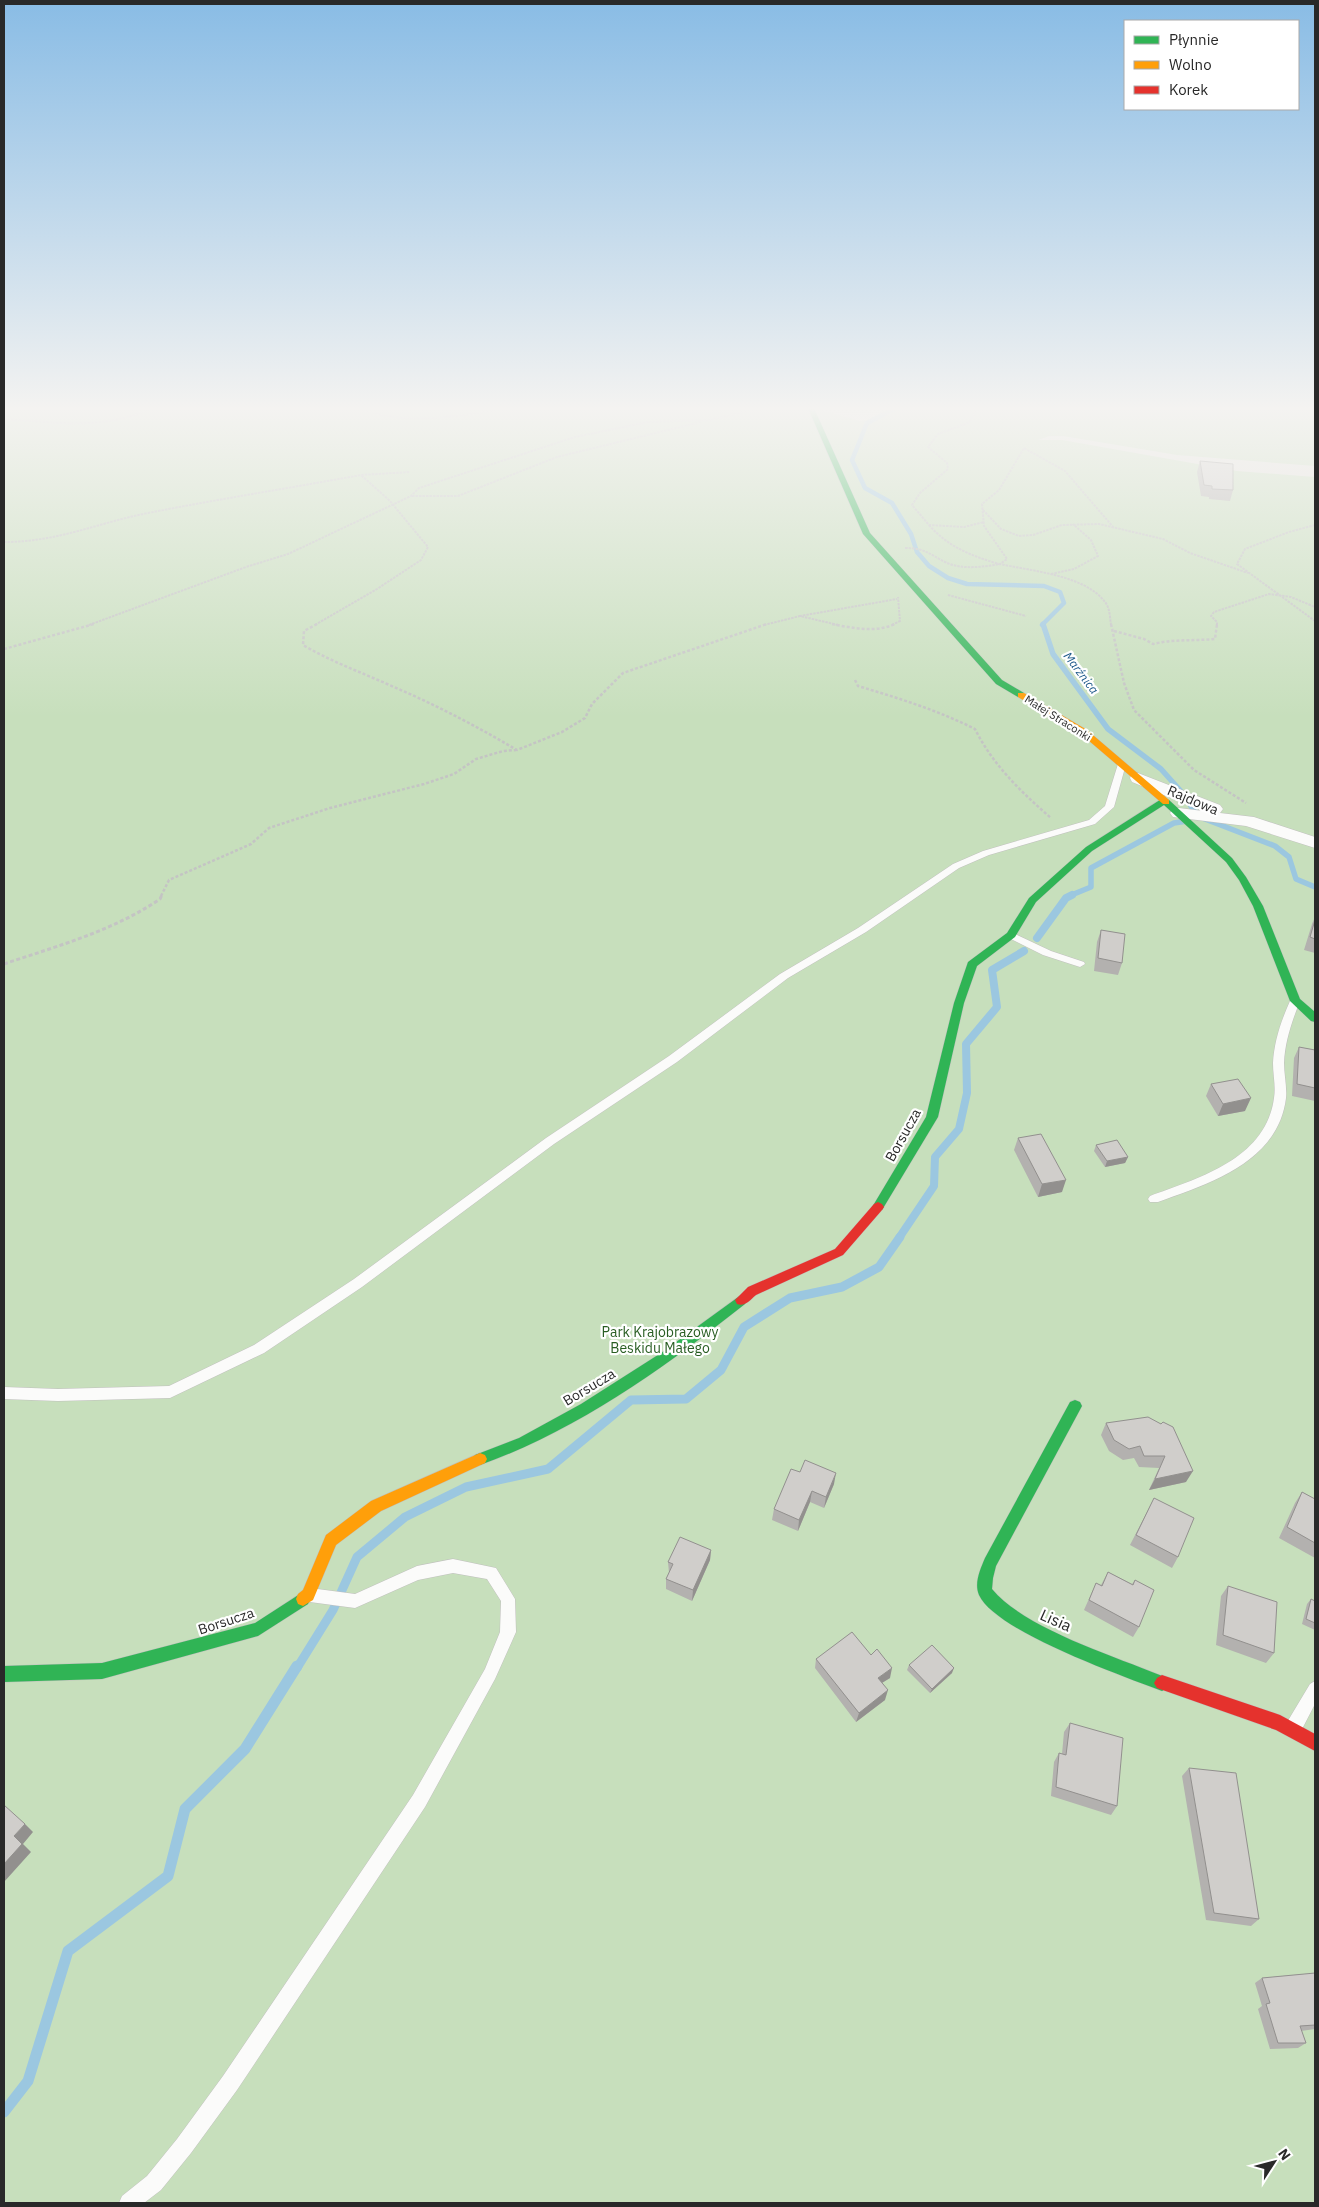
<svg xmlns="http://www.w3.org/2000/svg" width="1319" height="2207" font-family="'IBM Plex Sans',sans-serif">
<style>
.green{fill:#c7dfbc}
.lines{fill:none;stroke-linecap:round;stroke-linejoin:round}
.stream-far4{stroke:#9bc7e0;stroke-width:4.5}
.stream-far3{stroke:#9bc7e0;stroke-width:5.5}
.stream-far2{stroke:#9bc7e0;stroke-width:8}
.stream-far1{stroke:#9bc7e0;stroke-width:9}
.stream{stroke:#9bc7e0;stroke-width:11}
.lane-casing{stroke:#c1c0bf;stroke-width:1}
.street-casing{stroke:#c1c0bf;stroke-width:1}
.fast-casing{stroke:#c1c0bf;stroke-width:1}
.slow-casing{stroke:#c1c0bf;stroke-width:1}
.jam-casing{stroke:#c1c0bf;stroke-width:1}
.path-far2{stroke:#c4c4c4;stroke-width:2;stroke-dasharray:2.5 1;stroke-linecap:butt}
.path-far1{stroke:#c4c4c4;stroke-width:2.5;stroke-dasharray:3 2;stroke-linecap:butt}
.path{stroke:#c4c4c4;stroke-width:3;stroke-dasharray:4 2.5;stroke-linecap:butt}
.lane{fill:#fbfbfa;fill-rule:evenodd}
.street{fill:#fbfbfa;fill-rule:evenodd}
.fast{fill:#30b455;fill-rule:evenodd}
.slow{fill:#ff9f0a;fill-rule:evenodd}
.jam{fill:#e5322d;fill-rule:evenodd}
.wall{fill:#b3b1af}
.shaded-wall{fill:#92908e}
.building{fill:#d0cecb;stroke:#92908e}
.labels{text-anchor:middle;stroke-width:4.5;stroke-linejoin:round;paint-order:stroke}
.far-street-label{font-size:11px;fill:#292929;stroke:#fff}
.far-water-label{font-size:12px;font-style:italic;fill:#1d588a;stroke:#fff}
.street-label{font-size:14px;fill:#292929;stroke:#fff}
.park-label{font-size:14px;fill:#285d22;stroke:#fff}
.near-street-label{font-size:16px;fill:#292929;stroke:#fff}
</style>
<rect width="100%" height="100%" fill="#e7e5e0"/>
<path class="green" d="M4,408H814L860,421L867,420L890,408H1315V466L1177,455L1063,436H1049L1038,440H1062L1237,471L1315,477V2203H4Z"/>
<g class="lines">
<path class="stream-far4" d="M896,408L867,423L852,460L865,488L892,503L911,534L917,552L929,566L948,578L967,584L1044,586L1060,592L1064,603L1042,625"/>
<path class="stream-far3" d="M1043,624L1053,654L1108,729L1161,769L1186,797L1193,810L1205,819L1275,846L1289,857L1296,879L1315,887
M1069,896L1091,887V868L1174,823L1187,821"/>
<path class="stream-far2" d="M1037,938L1066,898L1072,895
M899,1238L934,1186L935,1157L959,1129L967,1093L966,1044L997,1007L992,970L1024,951"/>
<path class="stream-far1" d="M297,1668L333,1610L357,1557L405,1517L466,1487L548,1469L631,1400L686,1399L721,1370L744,1327L790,1298L842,1287L879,1267L900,1237"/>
<path class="stream" d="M4,2112L28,2081L68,1951L168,1876L185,1809L245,1749L297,1666"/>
<defs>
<path id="lane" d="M1122,761L1126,764L1114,807L1095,824L989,855L959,868L866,932L788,978L677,1062L554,1144L362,1287L264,1353L170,1398L58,1401L4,1399V1387L58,1389L169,1386L254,1345L354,1279L546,1138L669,1056L780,974L858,928L953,864L983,851L1089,820L1105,806L1118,764Z
M1011,932L1051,951L1084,962L1085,964L1080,967L1043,955L1007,937L1006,935Z
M1295,997L1300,1001C1292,1021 1285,1041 1284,1063C1284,1075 1287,1086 1286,1098C1278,1162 1211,1183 1158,1202H1150L1148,1199L1150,1196C1199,1178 1266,1159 1274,1098C1276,1087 1273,1075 1273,1063C1274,1042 1281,1021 1290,1001Z
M453,1559L496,1568L515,1599L516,1632L495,1679L425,1807L237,2090L191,2153L161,2190L144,2203H119L122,2196L147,2176L177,2139L223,2076L413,1795L485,1669L500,1632L501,1601L487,1579L453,1573L418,1580L355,1608L310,1602L305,1600L303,1595L305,1590L310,1588L355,1594L417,1566Z
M1315,1681V1704L1301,1731L1295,1733L1289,1731L1287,1725L1289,1719L1310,1684Z"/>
<path id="street" d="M1138,773L1220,805L1223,809L1220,813L1254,817L1315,837V848L1246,826L1173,817L1170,813L1173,809L1179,808L1203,811L1132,782L1130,778L1132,774Z"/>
<path id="fast" d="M808,408H814L870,533L1002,680L1024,693V697H1018L996,684L863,534Z
M1163,798L1169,800L1232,858L1246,877L1263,906L1300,999L1315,1012V1022L1311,1021L1290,1001L1253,906L1239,880L1226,862L1164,805L1092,851L1036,902L1015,937L977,966L964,1003L938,1117L882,1210H874L872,1207L874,1204L926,1117L954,1003L968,962L1007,933L1029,898L1086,847Z
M741,1295L745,1296L747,1300L745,1304C664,1368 578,1430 480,1465L475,1463L473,1459L475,1455L519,1438L581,1404L661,1353Z
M1075,1400L1080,1402L1082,1406L996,1566L993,1578L992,1589C1026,1630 1118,1657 1167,1678L1170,1683L1167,1688L1162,1691C1123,1676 995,1631 979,1595C974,1583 980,1570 985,1558L1070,1402Z
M303,1592L308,1594L310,1599L308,1604L258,1636L102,1679L4,1682V1666L102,1663L255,1623Z"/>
<path id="slow" d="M1018,693H1024L1087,730L1169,800V804H1163L1081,734L1018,697Z
M480,1453L485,1455L487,1459L485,1463L381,1511L336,1545L313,1600L303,1606L298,1604L296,1599L298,1594L303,1590L326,1535L371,1501Z"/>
<path id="jam" d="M878,1202L882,1204L884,1207L882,1210L843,1255L756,1295C750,1300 745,1307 737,1304L735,1300L748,1287L835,1249L874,1204Z
M1162,1675L1280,1715L1315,1734V1751L1276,1730L1157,1688L1154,1683L1157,1678Z"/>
</defs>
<use href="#lane" class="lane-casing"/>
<use href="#street" class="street-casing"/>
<use href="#fast" class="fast-casing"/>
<use href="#slow" class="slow-casing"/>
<use href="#jam" class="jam-casing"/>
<path class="path-far2" d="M359,408C407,428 464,414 513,408
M979,408L968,423L938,434L928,447L947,463L948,469L920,493L912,505L929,525L964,527L984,522
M4,419C55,422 104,431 151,408
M710,420L759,408
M412,496H458L557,457L701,422
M983,510L1001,529L1019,536L1033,535L1062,525L1099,524L1163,539L1190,553L1248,573
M929,525C948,547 972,556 999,564
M1315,525L1289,532L1245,549L1237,564L1315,621
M4,542C58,542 97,523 148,513C219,499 290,488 361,475
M905,548C925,548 929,554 945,562C961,570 983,567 1000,564
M1051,574L1074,569L1098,556L1091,540L1073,524
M948,595L1026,616
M89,625L246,567L288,554L411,496L419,488L575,437L648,422L710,420
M315,625L377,589L421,560L428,547L390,501L361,475L410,472
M764,625L800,616
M838,625L800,616L897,599
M892,625L900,621L898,597
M1111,625C1110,618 1110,608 1105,602C1085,575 1031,571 1000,564L1007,559L984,526L982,504L999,490L1024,448L1065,471L1114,528
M1217,625V622L1211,616L1214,612L1269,594L1291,597L1315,607"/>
<path class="path-far1" d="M317,624L304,631L303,645C332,662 363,673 394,687C436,705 478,727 517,750L562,732L585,718L592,704L623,673L767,624
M832,624C852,628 876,633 895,624
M1111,624L1124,683L1134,710L1194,770L1246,803
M1114,631L1144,639L1153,644C1173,639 1194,641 1215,639L1217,624
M4,649L94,624
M855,680L858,686C898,698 937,710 975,729C993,765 1021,792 1051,818
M161,896L169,880L251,844L269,828L330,808L424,784L454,774L476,759L503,751L516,750"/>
<path class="path" d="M4,964C57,946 113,931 160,899L162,895"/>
<use href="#lane" class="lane"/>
<use href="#street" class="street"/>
<use href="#fast" class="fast"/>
<use href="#slow" class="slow"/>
<use href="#jam" class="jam"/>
</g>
<path class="wall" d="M1200,461L1233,490L1230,501L1209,499V497L1201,496L1197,472Z
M1315,917V953L1304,950L1312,924Z
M1101,930L1122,963L1118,975L1094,971L1097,942Z
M1299,1047L1315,1050V1101L1292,1096L1294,1058Z
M1211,1084L1245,1111L1218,1116L1206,1096Z
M1018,1138L1062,1192L1038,1197L1014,1150Z
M1096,1145L1128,1157L1125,1163L1105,1167L1094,1151Z
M1106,1423L1161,1424L1186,1482L1149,1490L1159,1468L1139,1467L1134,1458L1123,1460L1109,1451L1101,1435Z
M800,1472L834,1484L824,1508L810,1502L798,1531L772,1520L774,1509Z
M1302,1492L1315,1499V1558L1279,1538L1295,1503Z
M1154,1498L1178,1557L1172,1568L1130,1545Z
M711,1550L710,1560L692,1601L666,1589V1579L669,1573L668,1562Z
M1108,1572L1132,1584L1135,1580L1139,1627L1133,1637L1084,1610L1096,1583L1101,1585Z
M1228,1586L1274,1653L1266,1663L1216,1645L1221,1596Z
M1311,1599L1315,1601V1630L1302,1624L1307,1604Z
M816,1659L890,1678L882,1683L885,1700L856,1722L815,1668Z
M909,1665L952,1673L930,1693L907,1670Z
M1070,1723L1117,1806L1111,1815L1051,1796L1054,1762L1059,1753L1062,1754L1064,1732Z
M1189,1768L1259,1919L1251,1926L1206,1920L1182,1776Z
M1315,1973V2029L1301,2031L1306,2043L1298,2048L1270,2049L1258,2009L1262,2006L1255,1983L1262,1978Z"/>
<path class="shaded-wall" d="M1251,1098L1245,1111L1218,1116L1223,1104Z
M1128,1157L1125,1163L1105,1167L1107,1161Z
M1066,1180L1062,1192L1038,1197L1042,1184Z
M1193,1471L1186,1482L1149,1490L1155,1479Z
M836,1473L834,1484L824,1508L826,1497Z
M812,1491L810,1502L798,1531L799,1520Z
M711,1550L710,1560L692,1601L693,1590Z
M892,1668L890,1678L875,1687L878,1678Z
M954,1668L952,1673L930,1693L932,1689Z
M888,1690L885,1700L856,1722L859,1713Z
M25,1824L33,1832L23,1844L31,1852L4,1882V1864L14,1836Z"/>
<path class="building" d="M1200,461L1233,464V490L1212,489V486L1204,485Z
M1315,920V939L1310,937Z
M1101,930L1125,934L1122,963L1098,958Z
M1299,1047L1315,1050V1088L1297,1084Z
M1238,1079L1251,1098L1223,1104L1211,1084Z
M1041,1134L1066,1180L1042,1184L1018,1138Z
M1117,1140L1128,1157L1107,1161L1096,1145Z
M1148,1417L1161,1424L1163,1422L1173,1427L1193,1471L1155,1479L1165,1456H1144L1140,1446L1129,1449L1114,1440L1106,1423Z
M805,1460L836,1473L826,1497L812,1491L799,1520L774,1509L791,1469L800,1472Z
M1302,1492L1315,1499V1543L1287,1527Z
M1154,1498L1194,1518L1178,1557L1136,1535Z
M680,1537L711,1550L693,1590L666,1579L673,1564L668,1562Z
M1108,1572L1133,1585L1135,1580L1154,1590L1139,1627L1089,1600L1096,1583L1102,1586Z
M1228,1586L1277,1602L1274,1653L1223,1635Z
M1311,1599L1315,1601V1623L1306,1619Z
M852,1632L871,1655L877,1649L892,1668L878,1678L888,1690L859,1713L816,1659Z
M932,1645L954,1668L932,1689L909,1665Z
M1070,1723L1123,1738L1117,1806L1056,1787L1059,1753L1066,1755Z
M1189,1768L1236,1773L1259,1919L1214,1913Z
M4,1805L25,1824L14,1836L22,1844L4,1864Z
M1315,1973V2025L1300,2026L1306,2043H1278L1266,2004L1270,2003L1262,1978Z"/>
<linearGradient id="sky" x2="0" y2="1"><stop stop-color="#89bce5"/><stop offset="0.57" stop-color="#f4f3f1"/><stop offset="1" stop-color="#f4f3f1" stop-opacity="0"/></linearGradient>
<rect width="1319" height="717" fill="url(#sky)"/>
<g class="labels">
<g class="far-street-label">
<text transform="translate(1058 718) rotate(32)" y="4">Małej Straconki</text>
</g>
<g class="far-water-label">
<text transform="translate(1081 673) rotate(53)" y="4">Marźnica</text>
</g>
<g class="street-label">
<text transform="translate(1193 800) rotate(23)" y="5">Rajdowa</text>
<text transform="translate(903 1135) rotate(-61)" y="5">Borsucza</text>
<text transform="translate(589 1387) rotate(-31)" y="5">Borsucza</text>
<text transform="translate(226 1621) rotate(-18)" y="5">Borsucza</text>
</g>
<g class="park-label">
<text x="660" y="1337">Park Krajobrazowy<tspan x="660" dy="16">Beskidu Małego</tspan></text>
</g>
<g class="near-street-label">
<text transform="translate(1056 1620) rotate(24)" y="6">Lisia</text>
</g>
</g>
<rect width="1319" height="2207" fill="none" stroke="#292929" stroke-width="10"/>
<rect x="1124" y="20" width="175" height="90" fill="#ffffff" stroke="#a9a9a9"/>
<rect x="1134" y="36" width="25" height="8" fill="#30b455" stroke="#a9a9a9"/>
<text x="1169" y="45" font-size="15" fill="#292929">Płynnie</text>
<rect x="1134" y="61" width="25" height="8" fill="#ff9f0a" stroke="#a9a9a9"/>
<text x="1169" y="70" font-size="15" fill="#292929">Wolno</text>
<rect x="1134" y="86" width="25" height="8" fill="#e5322d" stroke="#a9a9a9"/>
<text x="1169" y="95" font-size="15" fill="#292929">Korek</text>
<g transform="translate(1274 2162) rotate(54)" stroke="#ffffff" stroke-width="4" paint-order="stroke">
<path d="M0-4L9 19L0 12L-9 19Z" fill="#292929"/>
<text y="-8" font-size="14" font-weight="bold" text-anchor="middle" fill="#292929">N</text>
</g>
</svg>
